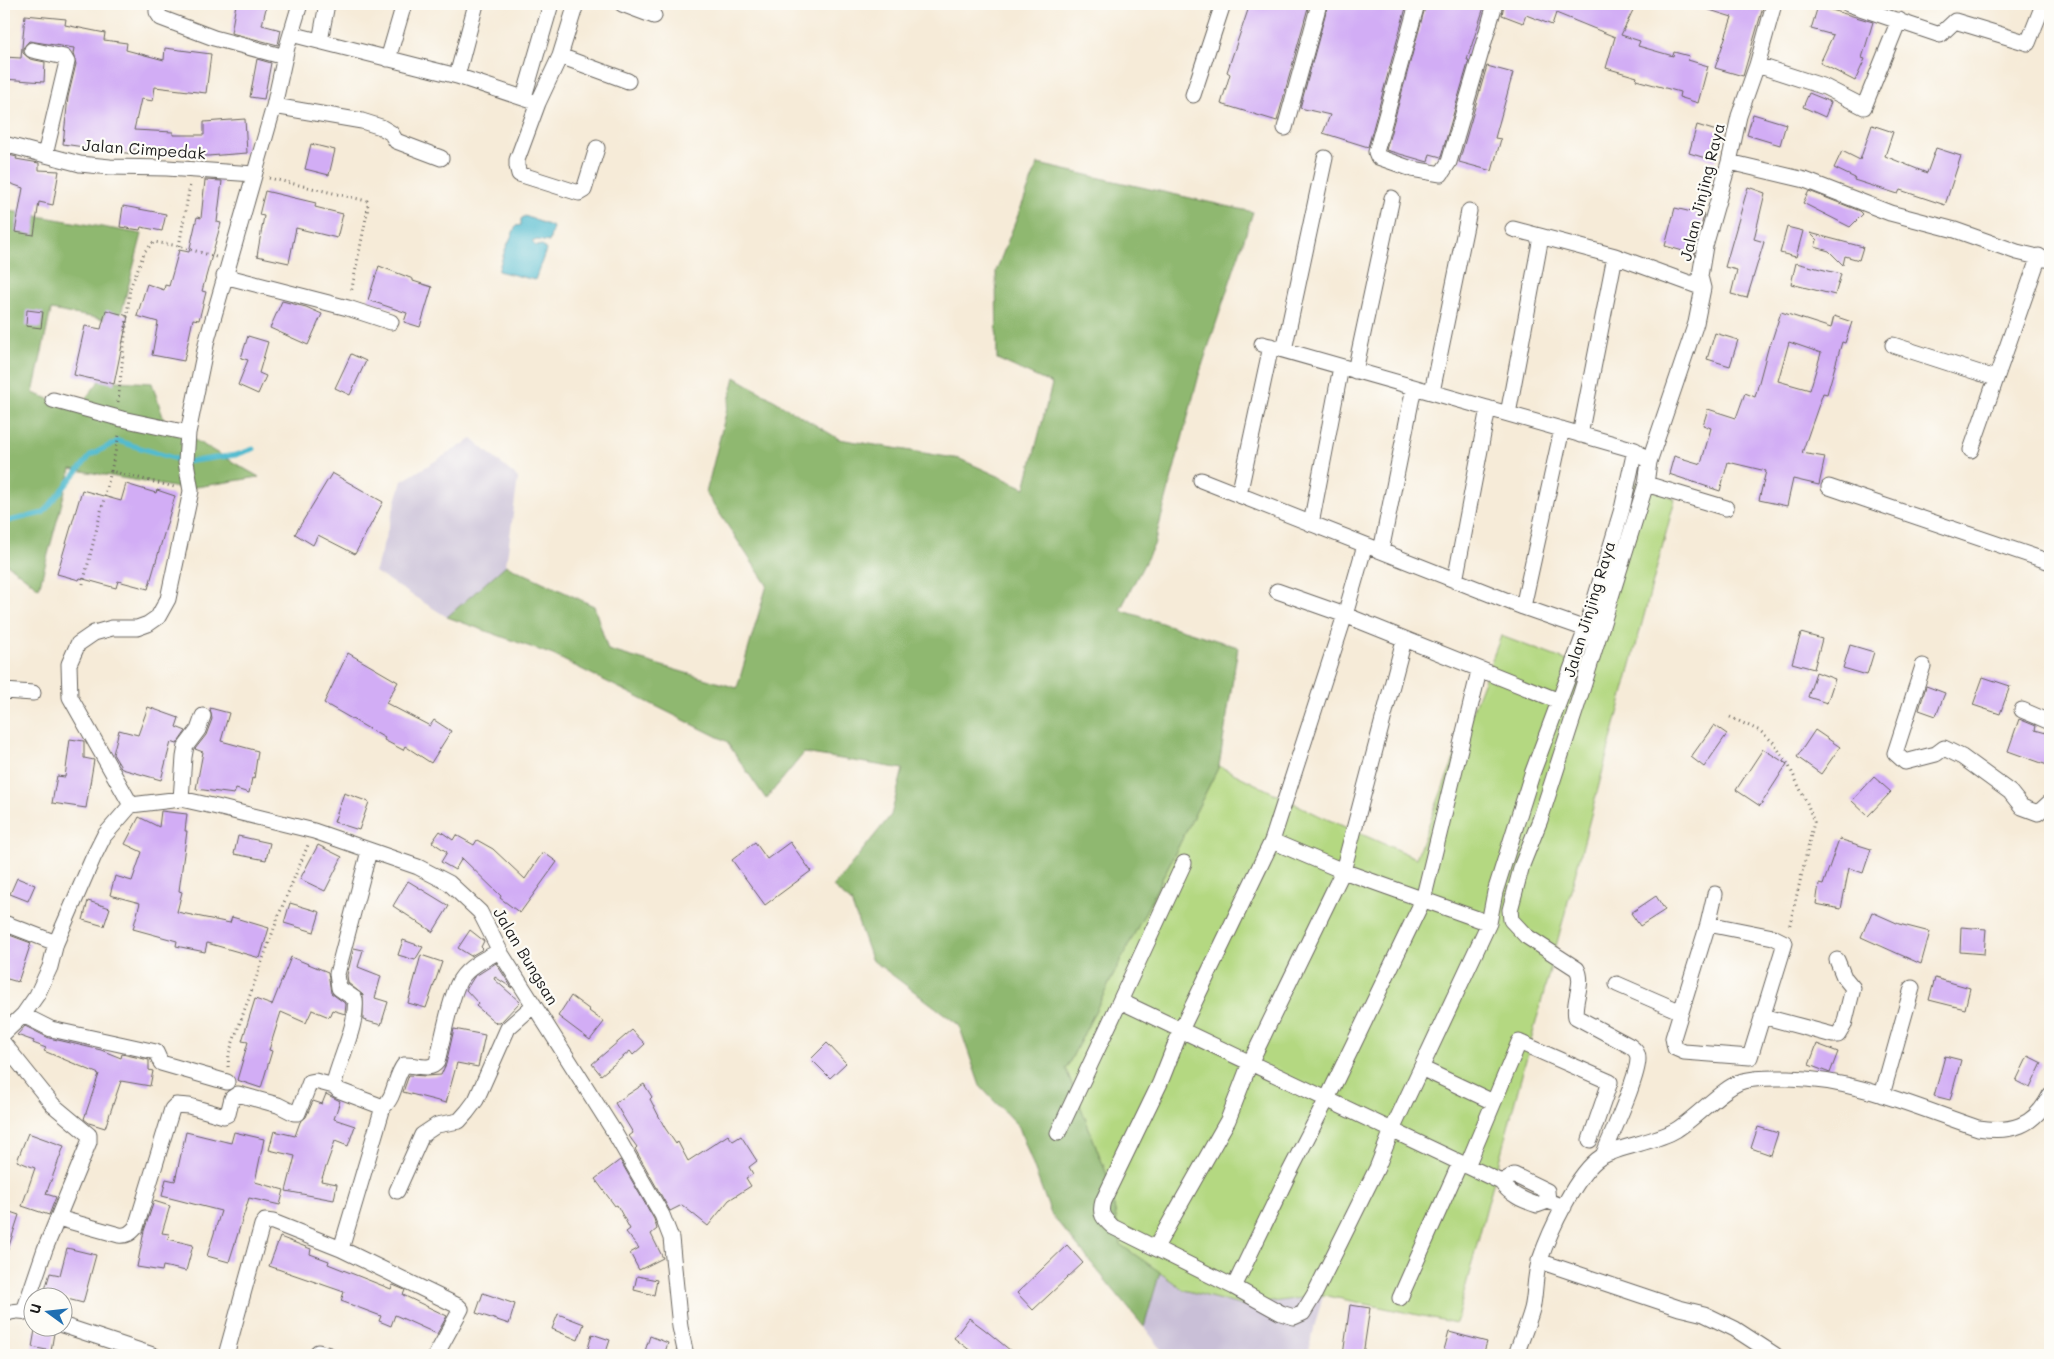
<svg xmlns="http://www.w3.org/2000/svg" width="2054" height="1359" font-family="Mali,sans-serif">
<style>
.industrial{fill:#c9bfd7}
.green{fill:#b4d881;stroke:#687a4e}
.forest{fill:#8fb86f;stroke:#566a46}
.water{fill:#52bbcf;stroke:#376c76}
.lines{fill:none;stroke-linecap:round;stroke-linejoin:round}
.stream{stroke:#52bbcf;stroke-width:5}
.building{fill:#d2adf5;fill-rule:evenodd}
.minor-casing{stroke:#68645e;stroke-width:17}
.path{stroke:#68645e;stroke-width:3;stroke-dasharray:1 4;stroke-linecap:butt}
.minor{stroke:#fff;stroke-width:15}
.labels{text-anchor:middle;stroke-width:4.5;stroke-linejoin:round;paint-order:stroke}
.street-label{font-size:16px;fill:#1c1c1c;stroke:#fdfcf7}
</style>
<rect width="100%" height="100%" fill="#fdfcf7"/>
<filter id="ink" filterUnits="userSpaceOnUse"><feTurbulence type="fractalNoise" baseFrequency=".02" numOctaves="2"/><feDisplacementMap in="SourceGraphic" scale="10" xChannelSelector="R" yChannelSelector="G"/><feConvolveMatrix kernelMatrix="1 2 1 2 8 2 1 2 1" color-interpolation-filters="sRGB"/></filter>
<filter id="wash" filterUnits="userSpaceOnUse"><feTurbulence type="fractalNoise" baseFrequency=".0096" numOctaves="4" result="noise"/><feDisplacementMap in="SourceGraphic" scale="20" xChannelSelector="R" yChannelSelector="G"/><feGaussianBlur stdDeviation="1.12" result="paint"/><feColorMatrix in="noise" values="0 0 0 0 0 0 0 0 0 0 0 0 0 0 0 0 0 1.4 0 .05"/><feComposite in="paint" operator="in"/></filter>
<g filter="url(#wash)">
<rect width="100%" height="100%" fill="#f6ebd8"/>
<path class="industrial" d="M472,439L518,478L506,565L447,617L375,572L402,481Z
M1160,1272L1184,1290L1243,1306L1323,1295L1307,1355H1166L1144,1327Z"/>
<path class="green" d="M1628,479L1675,499L1456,1323L1323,1295L1243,1306L1184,1290L1121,1245L1109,1180L1066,1069L1219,766L1320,816L1416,858L1501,636L1573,663Z"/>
<path class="forest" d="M1038,164L1253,212L1199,375L1154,545L1120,610L1238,647L1219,766L1066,1069L1109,1180L1121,1245L1160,1272L1144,1327L1051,1214L1019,1127L980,1086L959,1025L871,959L851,902L833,887L891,815L903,769L804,753L766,799L726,741L553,655L447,617L506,565L594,606L608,650L737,688L767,585L706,493L735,377L839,439L960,459L1025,488L1052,384L997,359L996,271Z
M4,210L142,234L119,322L51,310L33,393L77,409L100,380L152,383L165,423L259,477L184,489L71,469L39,588L4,562Z"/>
<path class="water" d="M525,216L553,227L549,242L537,240L532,242L536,246L542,245L546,250L535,280L498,271L505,250L516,226L521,225V219Z"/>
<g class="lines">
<path class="stream" d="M4,522L43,513L91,455L118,441L186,462L236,455L253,449"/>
</g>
<g id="blocks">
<path class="building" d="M236,4H267L262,25L281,30L278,45L231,33Z
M1250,4H1309L1277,121L1221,104L1230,74L1227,72Z
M1328,4H1407L1368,147L1323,133L1330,115L1300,108Z
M1426,4H1485L1467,60H1469L1441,157L1430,154L1428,162L1386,150Z
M1504,4H1626L1634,8L1621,35L1640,41L1638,46L1673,56L1674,52L1689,56L1688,60L1708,66L1698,103L1679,97L1680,92L1636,80L1637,77L1606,68L1615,37L1556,13L1552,25L1526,15L1523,23L1502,15Z
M1701,4H1764L1743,76L1715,68L1732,17L1700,7Z
M1818,6L1873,22L1862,58L1865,59L1855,81L1820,63L1833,35L1811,29Z
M25,15L66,19L65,25L105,33L104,40L127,43L126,50L164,60L165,48L211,54L206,93L155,87L153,101L141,99L134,130L173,132V135H204V122L245,119L247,153L208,156L134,149L133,154L63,144L68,97L76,64L73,54L74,48L29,41L23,48V53L30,59L45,62L44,82L4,79V57L21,58Z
M257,59L271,63L264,99L250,97Z
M1487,66L1513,73L1495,138L1501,139L1492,171L1459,162Z
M1809,93L1831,102L1825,117L1803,107Z
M1753,114L1786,124L1780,145L1747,135Z
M1697,125L1723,133L1715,161L1689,153Z
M1872,125L1893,132L1885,156L1927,173L1936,148L1961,156L1945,205L1900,190L1898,194L1854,180L1855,178L1834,168L1842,151L1860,160Z
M311,144L335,150L329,175L305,169Z
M4,154L17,157L16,159L39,163V170L59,171L53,205L39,202L34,235L15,232L23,188L6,182L4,188Z
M205,180L222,181L217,222L221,223L202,291L206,292L199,320L193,319L184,361L152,355L158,322L137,316L147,284L164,290L165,285L169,286L179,250L189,252L197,217L201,218Z
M1748,187L1765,193L1754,239L1764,242L1747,298L1731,294L1737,270L1725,267Z
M265,191L316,203L315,207L343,214L337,238L296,228L289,263L257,256L264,216L259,215Z
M1809,191L1860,211L1863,214L1850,227L1803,203Z
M123,206L166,214L162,231L141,227L140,230L120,227Z
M1675,208L1704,215L1694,254L1665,246Z
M1787,227L1803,231L1796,257L1780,253Z
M1810,233L1863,247L1859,260L1845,256L1843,265L1829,251L1815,247L1817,240Z
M1796,263L1841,274L1835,295L1791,284Z
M379,266L413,279V281L432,287L420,327L404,322L407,313L368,300Z
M282,301L306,307L322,314L308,345L270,328Z
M27,310L43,312L41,328L26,326Z
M106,310L128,316L114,384L74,375L85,326L101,329Z
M1781,312L1831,328L1834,316L1852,322L1845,343L1842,342L1827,394L1823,393L1802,453L1825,457L1819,485L1793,479L1787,506L1759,500L1766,471L1728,462L1720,491L1669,474L1674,456L1701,464L1711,428L1703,425L1708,409L1736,418L1745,393L1755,397L1769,345L1770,346ZM1789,342L1821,353L1810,390L1778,381Z
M1715,333L1738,340L1730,366L1707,359Z
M248,336L268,342L259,373L266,376L258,394L238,385L248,360L241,358Z
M351,354L366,361L350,395L335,388Z
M332,473L383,502L355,554L318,535L313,545L295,534Z
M126,484L156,493L157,490L175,496L148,589L118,581L116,588L80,578L79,580L57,574L82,490L121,501Z
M1801,633L1822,639L1814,669L1792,663Z
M1850,645L1874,652L1867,675L1843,668Z
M348,653L398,682L386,703L430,726L434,720L451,731L431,763L405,746L403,750L384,740L385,738L324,703Z
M1816,672L1835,679L1827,703L1808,697Z
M1983,677L2010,686L2000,714L1973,705Z
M1926,686L1945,693L1936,716L1919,710Z
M148,707L179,718L176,727L186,731L177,744L171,742L161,780L122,769L113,754L119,730L138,735Z
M210,708L229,713L221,741L258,751L254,779L252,778L249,793L236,789L234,794L196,789L203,752L195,749L206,735L212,719Z
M2019,719L2036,726L2035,730L2050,734V766L2008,751Z
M1714,725L1727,734L1704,767L1691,757Z
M1815,730L1840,747L1821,774L1797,757Z
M70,739L84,741V758L94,760L86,808L52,803L57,776L65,777Z
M1763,749L1787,764L1760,806L1736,790Z
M1874,777L1891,792L1868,816L1852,801Z
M344,793L369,802L359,830L334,822Z
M161,811L187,814L185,831H187L179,891L182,892L177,912L230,923L232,917L269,928L260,958L207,943L205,952L176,946L177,941L133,929L140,903L110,895L115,876L132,881L142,852L125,844L139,817L159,827Z
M440,831L453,840L456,835L474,845L477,840L493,849L525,879L543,852L557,862L520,913L500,898L501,896L462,858L455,870L441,862L447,852L432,842Z
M238,836L270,843L266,860L234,854Z
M1839,839L1871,849L1863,873L1849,868L1841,909L1816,904L1819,884L1823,885Z
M755,842L767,859L790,842L811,871L765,905L732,860Z
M318,845L342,857L325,891L300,879Z
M17,878L35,885L28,901L10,894Z
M408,881L449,906L433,932L393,906Z
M1656,896L1665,910L1640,926L1631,913Z
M88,901L110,908L104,926L83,920Z
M290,903L320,912L314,932L284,923Z
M1872,912L1899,924L1930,932L1921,964L1861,937Z
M1961,927L1986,929L1984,954L1960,952Z
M470,930L484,941L481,947L483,949L471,956L458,948Z
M4,933L31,943L18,982L4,978Z
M403,940L423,947L415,960L398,955Z
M354,948L363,950L358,967L381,976L375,998L388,1002L381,1025L363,1020V995L348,983L347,975Z
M421,955L442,962L426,1008L408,1003Z
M291,957L328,972L331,993L346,1004L345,1014L332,1010L329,1017L312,1010L306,1023L281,1012L269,1050L272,1051L261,1088L237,1080L248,1042L242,1041L255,999L272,1005Z
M496,963L512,988L495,977L494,979L520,1002L500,1023H496L476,1006L478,1003L466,990L474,977Z
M1935,978L1970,988L1965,1009L1929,1000Z
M571,996L590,1010L589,1011L604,1022L590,1040L558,1016Z
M25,1026L49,1038L101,1050L121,1058L122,1054L149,1060V1070L153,1071L150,1086L121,1081L105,1128L89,1123L84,1119L99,1074L44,1051L46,1048L33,1043L34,1041L17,1035Z
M454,1029L485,1035L478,1067L457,1063L446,1103L403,1092L409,1075L426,1076L441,1075L446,1064Z
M632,1030L645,1044L633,1055L630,1051L601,1075L592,1064Z
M827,1043L846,1063L830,1078L811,1059Z
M1817,1044L1838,1052L1830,1073L1809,1065Z
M1945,1056L1961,1060L1950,1100L1934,1096Z
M2028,1056L2042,1063L2030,1088L2016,1081Z
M644,1084L652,1097L650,1099L665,1128L676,1144L678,1142L688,1161L728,1135L733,1141L741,1136L757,1161L749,1167L753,1174L746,1178L751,1186L729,1200L708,1226L682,1205L670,1211L635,1149L637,1147L629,1136L633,1133L615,1103Z
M326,1094L340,1101L334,1119L355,1126L348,1146L335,1141L321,1181L337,1184L334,1200L286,1191L295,1156L269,1150L274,1131L295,1136L300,1122L306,1117L313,1101L322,1104Z
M1758,1127L1778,1133L1771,1155L1751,1148Z
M186,1132L231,1143L234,1132L264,1139L255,1182L284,1190L280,1205L249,1198L229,1262L207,1256L221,1211L162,1196L166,1179L175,1181Z
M28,1133L64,1146L46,1194L56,1197L49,1215L22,1206L35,1168L17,1161Z
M620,1160L654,1219L657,1229L651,1234L663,1258L639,1270L630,1253L639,1248L626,1232L630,1229L617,1205L615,1206L595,1179Z
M154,1201L170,1206L162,1233L169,1234L168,1239L193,1245L186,1271L163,1266L162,1271L137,1267L144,1231Z
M4,1210L19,1215L7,1252L4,1251Z
M280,1237L311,1249L310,1254L329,1261L328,1264L391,1289L393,1285L405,1290L403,1295L447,1316L437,1334L395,1315L391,1326L379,1321L381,1316L341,1301L344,1292L269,1266Z
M1067,1245L1083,1263L1033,1310L1017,1293Z
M67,1248L96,1255L83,1303L44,1293L50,1273L60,1275Z
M637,1276L657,1280L654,1295L634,1290Z
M483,1293L515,1304L509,1324L476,1313Z
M1350,1305L1370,1308L1363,1355H1343Z
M558,1314L584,1324L578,1340L552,1329Z
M969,1318L984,1329L1016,1355H976L954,1338Z
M35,1330L54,1333L51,1351L32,1347Z
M1449,1332L1487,1342L1483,1355H1462L1444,1350Z
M592,1334L610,1340L605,1355H596L587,1352Z
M650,1336L668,1343L664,1355H657L645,1351Z"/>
</g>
</g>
<g filter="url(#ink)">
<use href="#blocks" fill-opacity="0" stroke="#68645e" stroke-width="1"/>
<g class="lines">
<defs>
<path id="minor" d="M157,4V12L161,18L214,38L285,57
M622,4L654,16
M1417,4L1376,152L1378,157L1412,169L1441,174L1449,162L1495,4
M1848,4L1940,35L1955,21L2028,43L2043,5
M291,34L457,76L538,103L560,56L576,4
M320,41L327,4
M32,50L64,57L67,62L45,155
M560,56L628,81
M388,59L404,4
M1757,65L1825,87L1864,107L1899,20
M457,76L476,4
M1193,95L1223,4
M524,97L551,4
M538,103L517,160V166L519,174L579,193L584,190L597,148
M274,106L362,121L381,127L391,133L396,141L441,158
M1285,128L1319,4
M4,144L80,164L110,167L167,168L254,174
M1729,162L1805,180L1890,213L1955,230L2017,252L2050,260
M1513,229L1615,256L1703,288
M224,276L348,308L391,322
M1262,344L1635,450
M1893,345L1995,378
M1284,350L1325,158
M1355,371L1392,198
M1432,392L1469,211
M53,400L122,419L188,433
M1508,414L1541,237
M1580,435L1615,256
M1971,450L2039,256
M1201,480L1523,607L1586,629
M1646,484L1726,508
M1829,487L2050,562
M1239,495L1271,346
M1311,524L1341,367
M1365,545L1345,615L1272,841L1343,871L1489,923
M1381,551L1414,387
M1455,581L1488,408
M1277,591L1345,615L1559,701
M1523,607L1562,429
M1923,666L1895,753L1905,762L1936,754L1944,748L1962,757L2010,792L2022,807L2038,813L2050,802
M4,691L33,693
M2022,710L2050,722
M181,799L184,757L186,746L198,730L203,716
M131,805L181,799L217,807L314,831L418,867L449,883L480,912L502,955L613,1130L662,1215L671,1238L680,1327L686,1355
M1272,841L1181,1030L1160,1083L1103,1201C1099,1214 1103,1218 1113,1227L1234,1287L1281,1313L1294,1317L1303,1313L1314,1295L1377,1168L1392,1130L1489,923L1495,892L1532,774L1586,629L1622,509L1635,450L1649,462
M4,923L56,943
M1708,924L1773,937L1785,943L1750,1057L1684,1052L1675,1048L1673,1038L1708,924L1715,894
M1617,984L1679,1011
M1120,1001L1184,863
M23,1015L51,1029L156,1052L161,1063L227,1082
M1762,1016L1833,1035H1838L1844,1025L1853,988L1844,977L1837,960
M4,1033L23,1015L37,995L50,967L56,943L93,858L104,836L131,805L70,697L69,664L78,644L94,633L112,628H137L148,624L158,617L168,599L191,491L186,462L188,433L207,340L274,106L287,47L300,4
M4,1044L53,1105L89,1135V1142L45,1249L24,1311
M1421,1068L1493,1102
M1882,1095L1912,988
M383,1107C396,1096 394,1078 404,1065C415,1064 430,1072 437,1062C442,1042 450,997 460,980C469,966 486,958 500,951
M1058,1133L1120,1001L1501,1182C1510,1195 1523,1200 1537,1205L1548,1201L1564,1207
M1603,1156C1611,1135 1638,1078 1638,1059C1638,1052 1634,1049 1630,1046L1576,1017C1572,1002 1585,983 1577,969L1526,936L1511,920L1510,910L1522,865L1540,820L1582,690L1646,484L1649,462L1696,323L1703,288L1700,276L1705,246L1729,162L1739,116L1757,65L1774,4
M1467,1166L1519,1042L1610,1082L1590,1140
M1501,1182L1514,1175L1547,1191L1548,1201
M397,1191L422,1135L437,1125L459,1121L467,1112L476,1100L508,1028L534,1005
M58,1218L119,1235C127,1236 131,1233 136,1227L172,1109L176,1105L189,1106L224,1116L228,1114L232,1098L238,1094L278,1105L294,1113H298L310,1082L315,1081L334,1086
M1156,1247L1228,1120L1250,1063L1343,871L1404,640
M341,1249L383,1107L338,1090L334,1083C340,1058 358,1024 355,999L339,988L337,974L369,851
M1539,1261L1679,1308L1704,1314L1735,1329L1775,1355
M1234,1287L1289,1173L1327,1099L1423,900L1479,671
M1400,1298L1460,1163
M4,1315C12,1310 23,1310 32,1314
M62,1325L153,1355
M318,1352L329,1355
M226,1355L262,1225L265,1221L273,1222L341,1249L458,1306L461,1309L436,1355
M1516,1355C1521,1340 1528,1324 1532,1309C1536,1293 1534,1275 1540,1260C1549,1233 1577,1172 1601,1157C1622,1145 1654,1143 1676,1130C1696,1118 1723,1087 1743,1081C1757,1077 1774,1078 1788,1078C1855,1079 1916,1107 1978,1128C2011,1133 2034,1127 2050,1095"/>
</defs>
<use href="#minor" class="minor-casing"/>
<path class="path" d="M269,178L367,201L368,208L351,293
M179,246L190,185
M118,402L130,288L145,251L154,242L179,246L216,257
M111,471L119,435
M83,584L111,471L174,487
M1730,717L1760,731L1773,742L1788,764L1807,803L1814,822L1789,928
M228,1067L229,1053L280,912L308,845"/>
<use href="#minor" class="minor"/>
</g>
</g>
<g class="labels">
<g class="street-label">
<text transform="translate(144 149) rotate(4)" y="6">Jalan Cimpedak</text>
<text transform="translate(1702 192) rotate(-76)" y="6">Jalan Jinjing Raya</text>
<text transform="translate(1589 609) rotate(-73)" y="6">Jalan Jinjing Raya</text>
<text transform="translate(526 956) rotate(59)" y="6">Jalan Bungsan</text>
</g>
</g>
<rect width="2054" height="1359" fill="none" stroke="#fdfcf7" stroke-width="20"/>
<g transform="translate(48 1312) rotate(285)"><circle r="24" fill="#fdfcf7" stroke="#a3a29f"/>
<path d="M0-4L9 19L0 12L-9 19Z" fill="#1f6fb2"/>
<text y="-8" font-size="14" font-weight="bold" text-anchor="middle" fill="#1c1c1c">U</text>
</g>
</svg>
